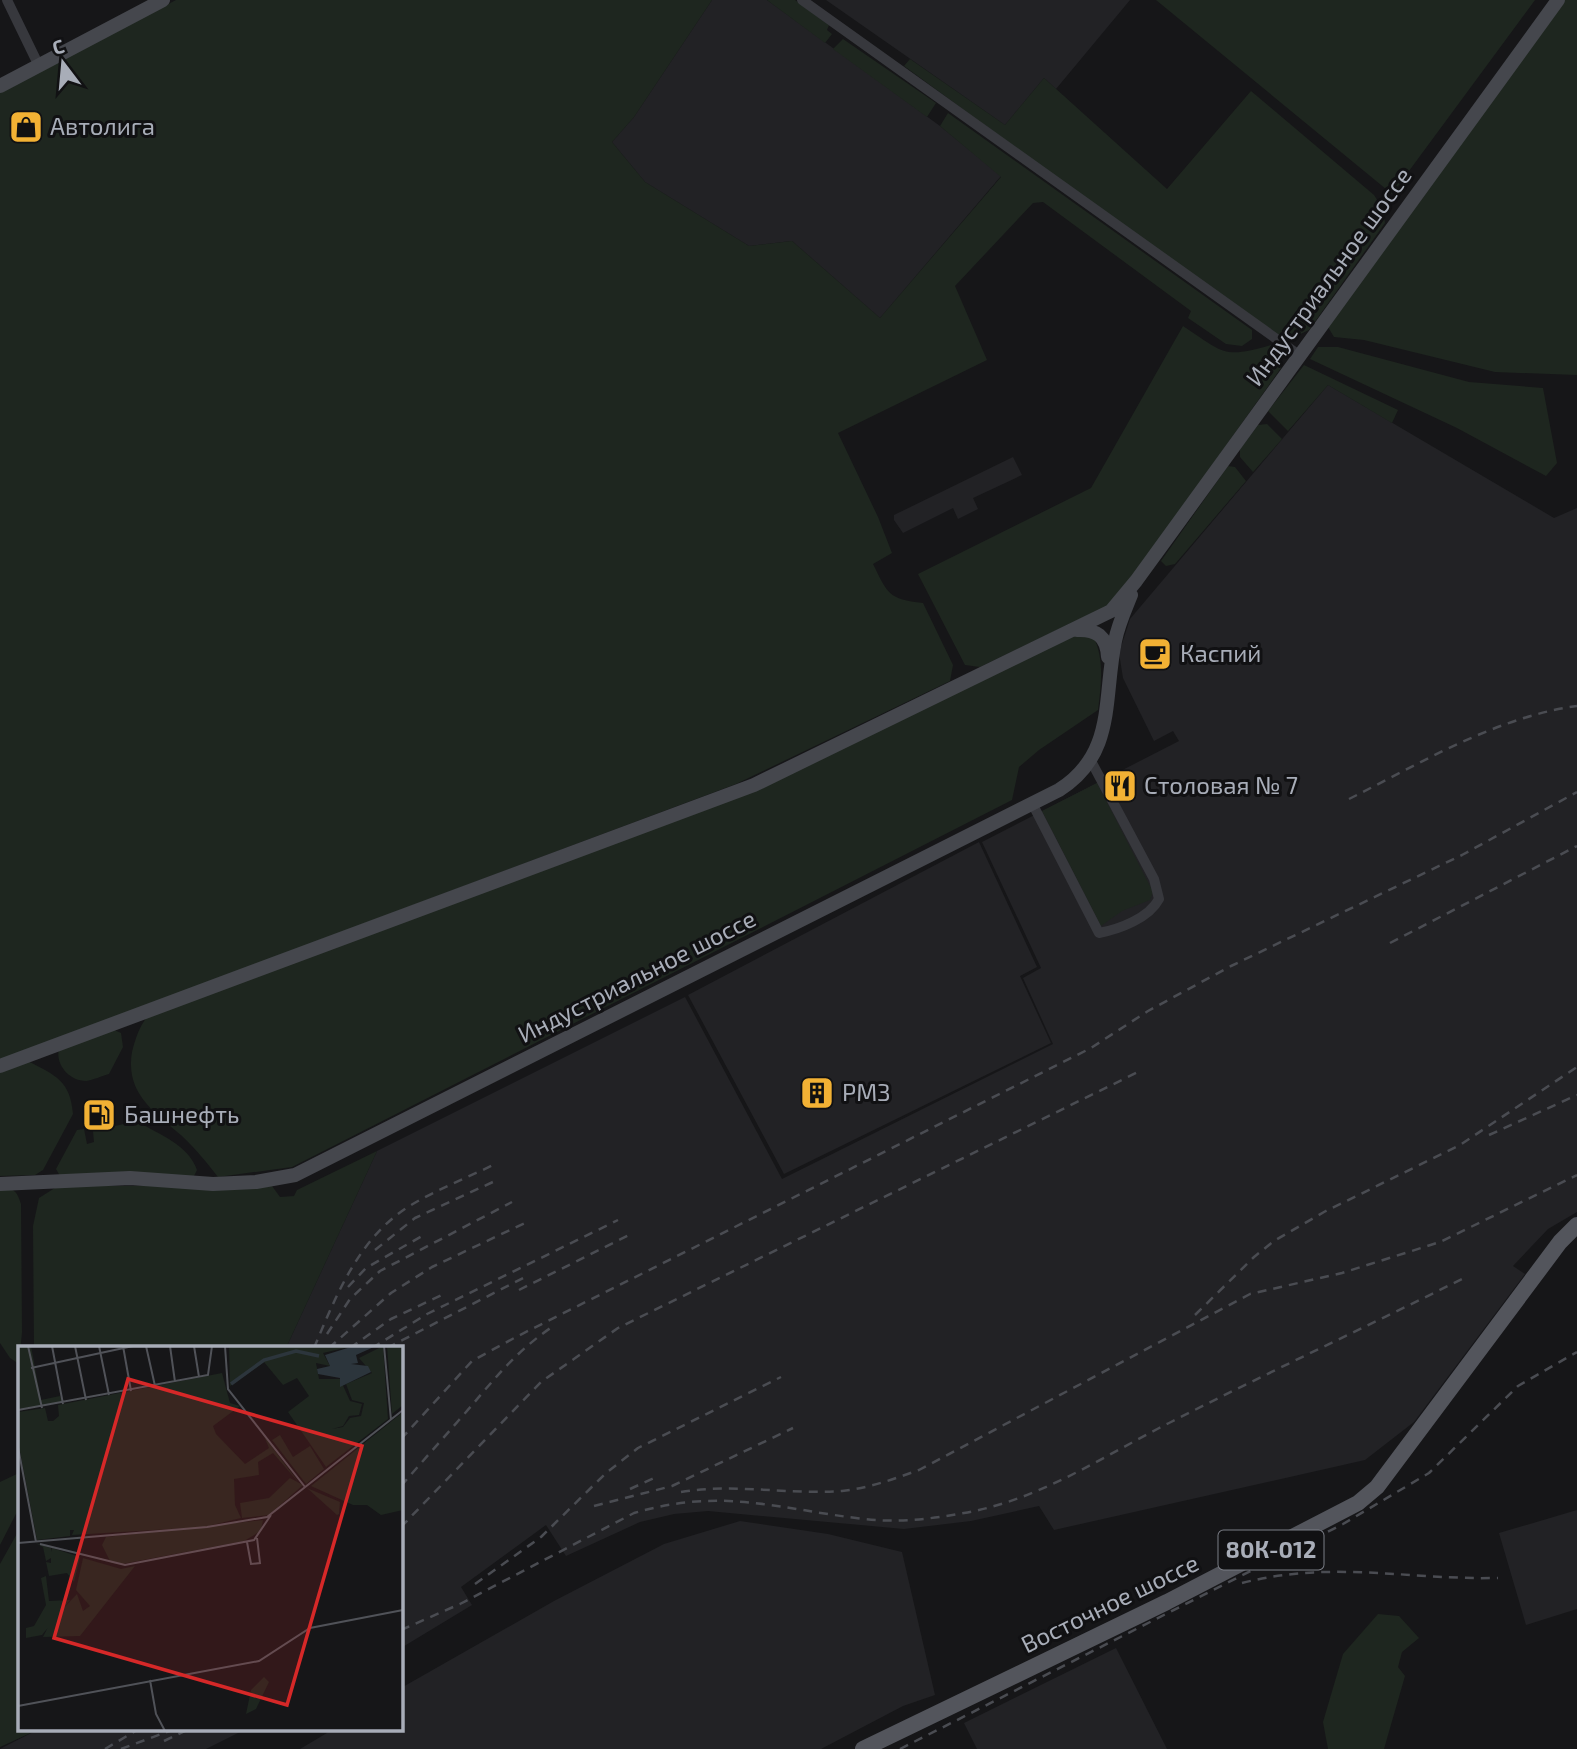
<svg xmlns="http://www.w3.org/2000/svg" width="1577" height="1749" font-family="'Exo 2',sans-serif">
<style>
.built{fill:#222225}
.green{fill:#1e261f}
.lines{fill:none;stroke-linecap:round;stroke-linejoin:round}
.street{stroke:#37383d;stroke-width:10}
.secondary{stroke:#45474d;stroke-width:14}
.primary{stroke:#53555c;stroke-width:16}
.rail{stroke:#4a4c52;stroke-width:2.5;stroke-dasharray:9 7;stroke-linecap:butt}
.labels{text-anchor:middle;stroke-width:6;stroke-linejoin:round;paint-order:stroke}
.shield{fill:#111113;stroke:#7b7e86;stroke-width:2}
.shield-label{font-size:23px;font-weight:bold;fill:#a8adb8}
.poi-label{font-size:24px;fill:#a8adb8;stroke:#111113;text-anchor:start}
.street-label{font-size:24px;fill:#a8adb8;stroke:#111113}
.inset-river{fill:none;stroke:#2c353c;stroke-width:3.5}
.inset-road{fill:none;stroke:#505258;stroke-width:2}
.view{fill:#d62828;fill-opacity:0.15;stroke:#d62828;stroke-width:3.5}
.inset-edge{fill:none;stroke:#a8adb8;stroke-width:3.5}
</style>
<rect width="100%" height="100%" fill="#161618"/>
<path class="built" d="M712,0H767L940,126L1001,176L880,318L792,241L749,246L645,182L612,142L634,117Z
M826,0H1130L1056,89L1044,78L1005,125Z
M1328,385L1554,518L1577,508V1212L1548,1229L1513,1266L1525,1274L1414,1422L1365,1460L1054,1530L1039,1506L971,1521L904,1529L708,1511L674,1514L640,1522L566,1556L546,1525L461,1587L472,1605L401,1648V1348H286L377,1151L685,997L782,1179L1053,1044L1023,978L1041,968L982,842L1179,741L1173,731L1154,741L1123,678L1119,653L1130,619Z
M1013,457L1022,475L973,498L978,509L958,519L953,508L903,533L894,520V515Z
M979,842L1037,967L1020,976L1051,1043L784,1174L688,995Z
M1577,1510V1609L1526,1625L1499,1533Z
M740,1521L828,1534L902,1552L935,1695L903,1706L821,1749H300L332,1730H401V1688L554,1601L664,1544Z
M1116,1648L1167,1749H977L964,1723Z
M37,1730H244L206,1749H0Z"/>
<path class="green" d="M176,0H712L634,117L612,142L645,182L749,246L792,241L880,318L1001,177L940,126L948,113L1252,330V339L1242,346L1226,344L1188,318L1191,311L1043,202L1033,203L955,286L987,360L838,433L878,517L892,553L873,564C888,594 888,599 923,603L953,665L950,681L736,784L0,1060V93Z
M767,0H795L829,25L827,30L832,34L825,43Z
M1156,0H1535L1392,194Z
M1565,0H1577V375L1495,372L1364,340L1334,337L1328,327L1345,301Z
M843,39L936,103L927,117L833,49Z
M910,59L1005,125L1044,78L1167,189L1251,91L1374,195L1383,209L1385,223L1309,330L1296,336L1281,337L1149,245L904,66Z
M1183,326C1224,353 1223,359 1271,345L1278,348L1282,357L1281,368L1122,592L1109,605L980,667L965,665L918,574L1091,488Z
M1318,347H1338L1469,382L1543,388L1557,463L1546,476L1457,428L1310,359Z
M1304,365L1398,410L1392,423L1328,385L1288,431L1268,411Z
M1267,424L1282,439L1253,472L1240,457V449L1258,425Z
M1228,466L1235,467L1246,481L1175,564L1166,566L1161,561Z
M1072,634L1093,636C1105,659 1101,686 1098,710L1039,750L1019,767L1012,800L292,1167L218,1177C207,1163 196,1149 182,1136C154,1112 125,1093 132,1052C135,1040 139,1027 147,1017L750,791Z
M1097,783L1153,892L1150,900L1122,911L1101,926L1042,811Z
M112,1029L121,1033L123,1047L109,1074C102,1076 93,1080 86,1081C69,1081 55,1064 59,1049Z
M28,1061C56,1076 70,1080 73,1114L43,1170L35,1175L0,1176V1072Z
M137,1121C159,1135 188,1144 197,1170L194,1176H60L56,1169L77,1130L84,1129L87,1144L94,1142L93,1131Z
M377,1151L286,1348H34L33,1226L39,1198L58,1186H272L280,1197L294,1196L297,1190Z
M0,1188C14,1188 17,1191 21,1204L22,1332L19,1364L10,1358L0,1343Z
M19,1473V1508L0,1545V1482Z
M19,1530V1730H37L0,1747V1564Z
M1378,1614L1399,1616L1419,1638L1402,1652L1398,1667L1405,1676L1384,1749H1328L1323,1722L1343,1654Z"/>
<g class="lines">
<path class="street" d="M7,0L39,66
M802,0L1299,355
M1032,803L1099,933C1120,929 1149,918 1159,899L1154,879L1091,761"/>
<path class="secondary" d="M0,86L163,0
M1077,630C1096,629 1107,636 1108,657
M0,1066L754,785L1111,611L1136,581L1558,0
M0,1184L130,1178L213,1184L256,1182L295,1175L1059,790C1116,754 1103,699 1115,641C1118,625 1125,610 1131,595"/>
<path class="primary" d="M863,1749L1167,1602L1358,1503L1377,1487L1560,1242L1577,1225"/>
<path class="rail" d="M1349,799C1421,763 1496,717 1577,706
M1390,943L1577,846
M1489,1135L1577,1095
M375,1250L415,1218L495,1181
M348,1287L366,1268L422,1236
M519,1290L631,1234
M1195,1315L1254,1257L1274,1241L1324,1212L1460,1145L1577,1067
M327,1334L350,1299L380,1271L512,1202
M314,1348C336,1296 358,1239 408,1207C435,1190 467,1178 495,1164
M329,1348L391,1293L432,1267L527,1222
M350,1348L391,1319L446,1293
M372,1348L427,1314L618,1220
M387,1348L527,1276
M401,1439L472,1361L516,1337L1091,1048L1148,1011L1231,966L1462,855L1577,792
M401,1486C420,1464 440,1442 459,1420C490,1385 512,1354 552,1327
M630,1489L654,1478
M681,1492C734,1483 788,1495 842,1491C869,1488 894,1479 919,1470L1250,1294L1342,1273L1440,1242L1577,1175
M594,1506L672,1486L793,1428
M401,1527L541,1382L618,1328L1140,1071
M1242,1583C1332,1560 1408,1580 1498,1578
M475,1584L541,1537L606,1473L638,1448L781,1377
M401,1630L460,1604L634,1513C723,1487 777,1509 864,1519C897,1523 931,1519 964,1513C1040,1500 1103,1456 1171,1422C1269,1372 1368,1326 1466,1277
M164,1741L187,1730
M105,1749L137,1730
M121,1749L172,1730
M900,1749L1343,1524L1429,1473L1518,1386L1577,1352"/>
</g>
<defs>
<symbol id="shop-square" viewBox="-11 -11 22 22"><rect x="-9" y="-9" width="18" height="18" rx="4" fill="#f2b134" stroke="#111113"/><path d="M-5-2.5h2.3a2.7 3.5 0 0 1 5.4 0H5L5.5 6h-11ZM-1.5-2.5h3a1.5 2.3 0 0 0-3 0Z" fill="#111"/></symbol>
<symbol id="cafe-square" viewBox="-11 -11 22 22"><rect x="-9" y="-9" width="18" height="18" rx="4" fill="#f2b134" stroke="#111113"/><path d="M-5.5-4.5H6V0H3Q3 3.5 0 3.5H-2.5Q-5.5 3.5-5.5 0ZM3-3.2v2h1.7v-2ZM-6 4.5H4V6H-6Z" fill="#111"/></symbol>
<symbol id="restaurant-square" viewBox="-11 -11 22 22"><rect x="-9" y="-9" width="18" height="18" rx="4" fill="#f2b134" stroke="#111113"/><path d="M-5-6h1v4h1v-4h1v4h1v-4h1v5L-1.5 .5V6h-2V.5L-5-1ZM5-6V6H3V1.5H1.5Q1.5-4 5-6Z" fill="#111"/></symbol>
<symbol id="building-square" viewBox="-11 -11 22 22"><rect x="-9" y="-9" width="18" height="18" rx="4" fill="#f2b134" stroke="#111113"/><path d="M-4-6H4V6H1V3H-1V6H-4ZM-2.5-4.3h1.7v1.8h-1.7ZM.8-4.3h1.7v1.8H.8ZM-2.5-1h1.7V.8h-1.7ZM.8-1h1.7V.8H.8Z" fill="#111"/></symbol>
<symbol id="fuel-square" viewBox="-11 -11 22 22"><rect x="-9" y="-9" width="18" height="18" rx="4" fill="#f2b134" stroke="#111113"/><path d="M-5.5-6h7V0h2V4h1.3V-2.5L3-4.5l.8-.8L6-3V5H2.5V1h-1V6h-7ZM-4.2-4.7v3.2H.2V-4.7Z" fill="#111"/></symbol>
</defs>
<g fill-rule="evenodd">
<use href="#shop-square" x="7" y="108" width="38" height="38"/>
<use href="#cafe-square" x="1136" y="635" width="38" height="38"/>
<use href="#restaurant-square" x="1101" y="767" width="38" height="38"/>
<use href="#building-square" x="798" y="1074" width="38" height="38"/>
<use href="#fuel-square" x="80" y="1096" width="38" height="38"/>
</g>
<g class="labels">
<rect class="shield" x="1218.5" y="1530.5" width="105" height="39" rx="5"/>
<g class="shield-label">
<text x="1271" y="1558">80К-012</text>
</g>
<g class="poi-label">
<text x="50" y="135">Автолига</text>
<text x="1180" y="662">Каспий</text>
<text x="1144" y="794">Столовая № 7</text>
<text x="842" y="1101">РМЗ</text>
<text x="124" y="1123">Башнефть</text>
</g>
<g class="street-label">
<text transform="translate(1329 277) rotate(-54)" y="8">Индустриальное шоссе</text>
<text transform="translate(637 977) rotate(-27)" y="8">Индустриальное шоссе</text>
<text transform="translate(1110 1604) rotate(-26)" y="8">Восточное шоссе</text>
</g>
</g>
<g transform="translate(18 1346)">
<rect width="385" height="385" fill="#161618"/>
<path d="M0,0H13L23,54L42,50L44,56L0,63ZM211,0H335L305,7L312,20L298,17L301,33H322L332,55L344,58L341,69L331,70L325,80L314,83L325,81L332,72L343,70L346,57L334,54L328,38L354,27L341,12L365,0L370,73L308,121L270,66L291,50L279,32L265,39L246,16L212,40ZM369,0H385V59L374,68ZM204,27L212,57L222,60L195,80L198,88L227,118L251,102L246,90L281,137L255,107L240,116L241,129L216,133L217,159L223,172L186,181L54,189L56,184H52V190L19,194L0,95V66L27,62L30,75H35L41,70L40,59ZM385,66V164L363,169L349,159H335L293,140ZM262,89L275,111L292,100L306,123L288,138L254,94ZM272,132L285,139L251,169L224,172L222,157L251,152ZM289,142L322,156L321,168L319,169ZM245,174L243,185L226,195L104,218L93,217L84,199L88,191ZM17,197L33,202V206L34,202L62,211L56,236L49,227L31,230L28,216L33,217V212L28,215L25,201ZM65,212L103,223L117,220L62,290L25,291L33,275L59,248L65,265L72,260L58,244ZM28,230L31,255L52,254L24,289L8,292V282L16,280L28,259L23,232ZM246,331L251,336L238,363L228,368L233,344Z" fill="#1e261f"/>
<path d="M336,0H358L338,9L340,17L333,18L350,20L353,26L322,41V32L300,28L299,23L312,20L307,9Z" fill="#2c353c"/>
<path class="inset-river" d="M213,38L246,14L278,5L301,10"/>
<path class="inset-road" d="M10,0L24,62M34,0L45,58M57,0L68,54M81,0L91,49M105,0L113,45M128,0L137,40M152,0L157,36M176,0L181,31M207,0L210,43L287,141M366,0L373,74M13,22L115,0M0,64L190,29L194,0M0,101L18,196M229,196L233,218L242,217L239,192M0,197L189,181L249,171L385,64M22,198L107,219L236,194L253,169M132,334L138,368L147,385M0,360L241,315L292,282L385,264"/>
<path class="view" d="M110,33L344,100L269,359L36,292Z"/>
<rect width="385" height="385" class="inset-edge"/>
</g>
<g transform="translate(63 63) rotate(344)" stroke="#111113" stroke-width="5" paint-order="stroke">
<path d="M0-5L12 26L0 18L-12 26Z" fill="#a8adb8"/>
<text y="-10" font-size="19" font-weight="bold" text-anchor="middle" fill="#a8adb8">С</text>
</g>
</svg>
